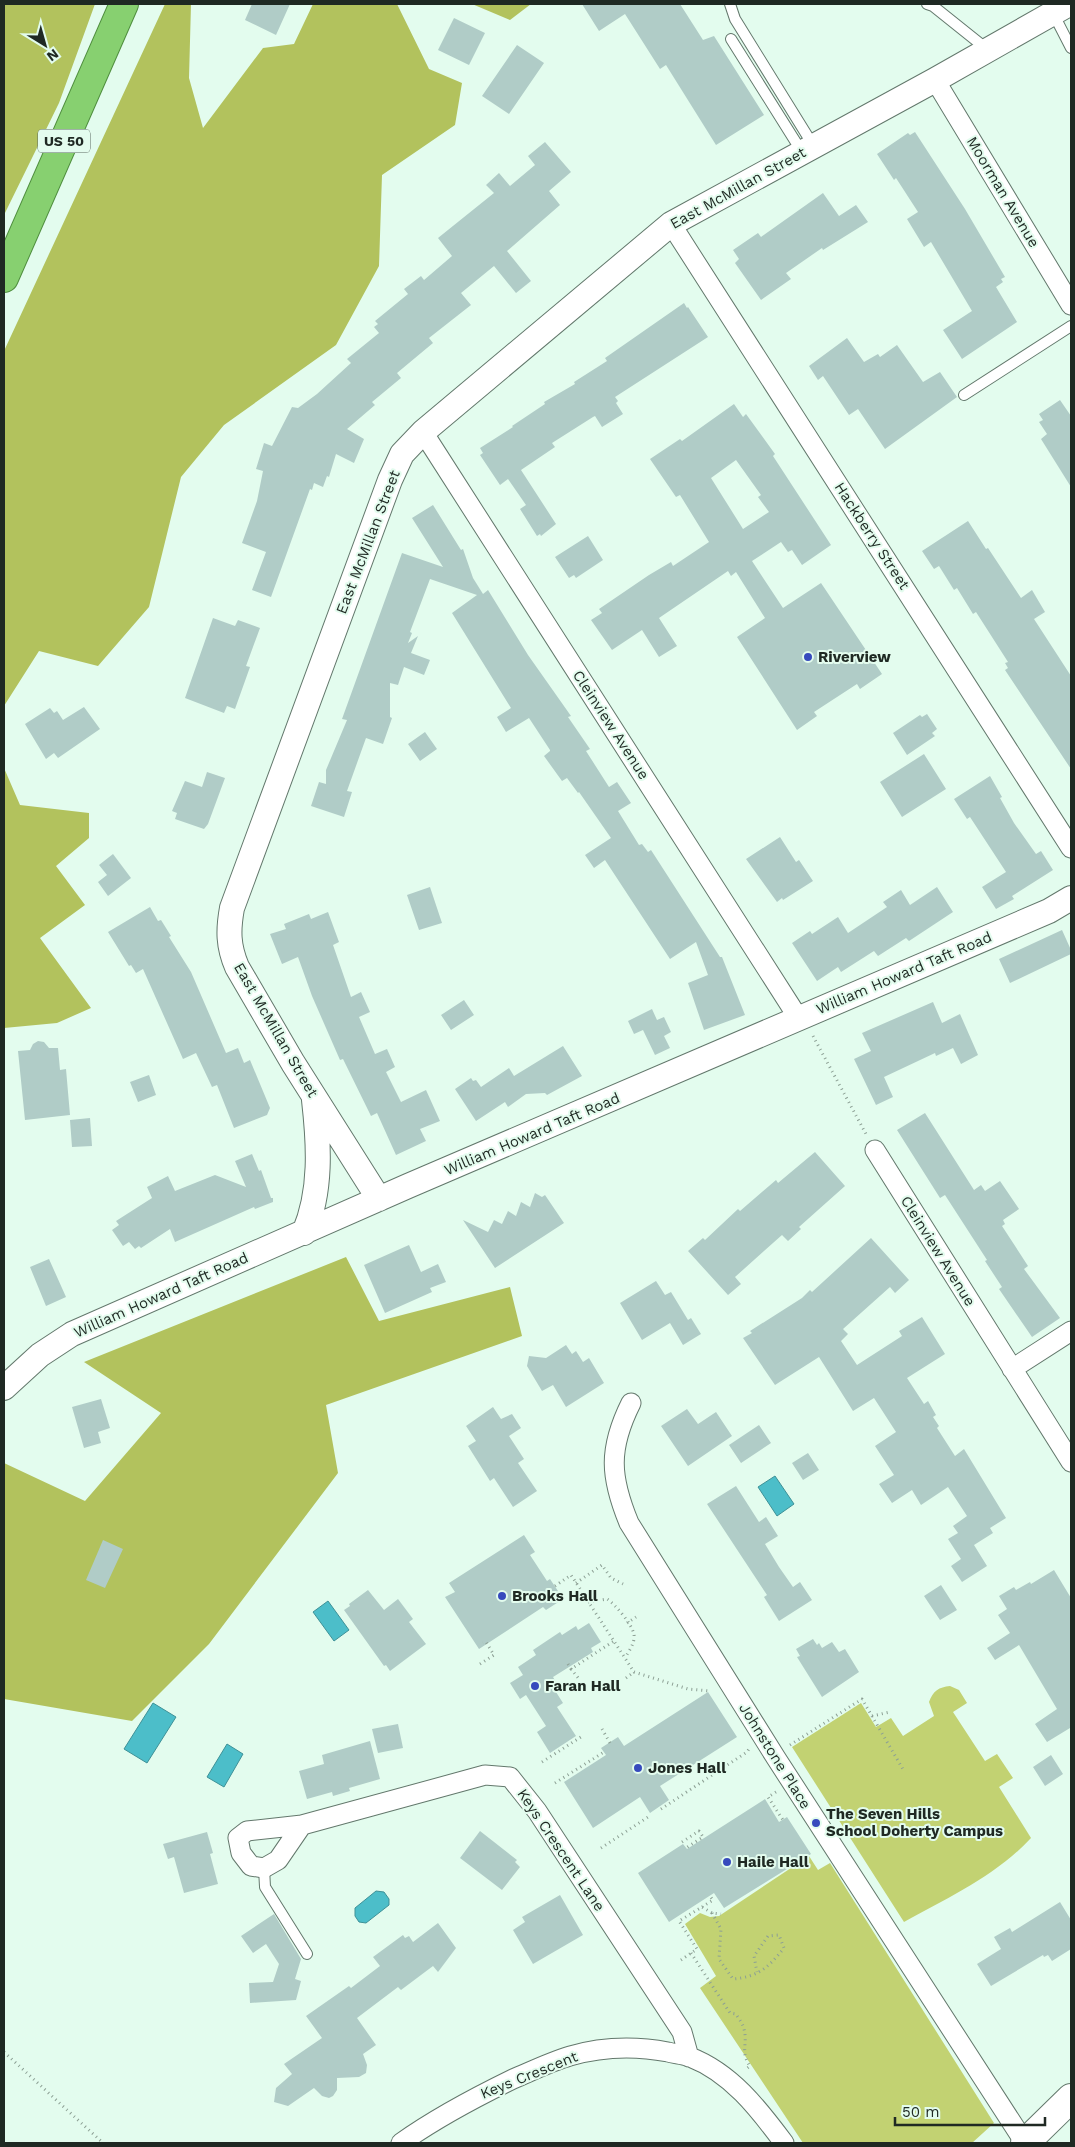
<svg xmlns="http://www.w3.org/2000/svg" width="1075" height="2147" font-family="'Work Sans',sans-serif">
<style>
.green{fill:#c2d272}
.forest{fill:#b2c25d}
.water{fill:#4cbec9;stroke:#3e9197}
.building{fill:#b0ccc7;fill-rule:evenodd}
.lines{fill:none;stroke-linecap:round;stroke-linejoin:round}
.service-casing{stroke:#63786c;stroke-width:12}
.minor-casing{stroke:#63786c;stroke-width:21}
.tertiary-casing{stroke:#63786c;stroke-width:26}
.secondary-casing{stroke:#63786c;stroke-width:30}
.trunk-casing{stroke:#4f8e3e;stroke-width:30}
.path{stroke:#8c9f94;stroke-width:3;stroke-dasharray:1 4;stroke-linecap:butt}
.service{stroke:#fff;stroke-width:10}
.minor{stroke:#fff;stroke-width:19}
.tertiary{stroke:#fff;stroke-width:24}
.secondary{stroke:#fff;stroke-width:28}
.trunk{stroke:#87d070;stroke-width:28}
.poi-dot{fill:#374abd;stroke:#e3fcee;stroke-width:2}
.labels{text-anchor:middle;stroke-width:4;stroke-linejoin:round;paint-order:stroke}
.shield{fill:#e3fcee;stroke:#5a6860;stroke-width:1}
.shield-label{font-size:14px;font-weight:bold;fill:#1f2923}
.street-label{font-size:15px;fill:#1f2923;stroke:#e3fcee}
.poi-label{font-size:15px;font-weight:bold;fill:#1f2923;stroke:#e3fcee;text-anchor:start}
</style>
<rect width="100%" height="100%" fill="#e3fcee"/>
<path class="green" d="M950,1686L959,1690L967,1703L953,1712L985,1761L997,1754L1013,1778L999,1787L1031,1838C997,1875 948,1898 904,1922L792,1747L861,1703L876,1727L891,1718L903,1736L934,1716L929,1702C933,1691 939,1687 950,1686Z
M809,1856L818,1870L830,1863L994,2123L972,2143H803L700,1988L716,1976L685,1924L700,1913L710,1917L719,1916Z"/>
<path class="forest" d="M4,4H95L59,103L4,215Z
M165,4H191L189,78L203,128L263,48L294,44L313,4H397L429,69L462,83L455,125L382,175L379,266L336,345L224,425L181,477L149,607L98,666L39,651L4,706V351Z
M472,4H531L510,20Z
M4,768L20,805L89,813V838L56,866L85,905L40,938L91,1008L57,1023L4,1028Z
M346,1257L379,1321L510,1287L522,1336L326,1405L338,1473L209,1644L132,1721L4,1699V1463L85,1501L161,1413L84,1362Z"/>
<path class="water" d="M775,1476L794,1504L777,1516L758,1487Z
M328,1601L349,1630L334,1641L313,1612Z
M153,1703L176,1717L147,1763L124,1749Z
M227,1744L243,1754L224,1787L207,1777Z
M376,1891L384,1892L389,1899V1905L366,1923L359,1922L355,1916V1908Z"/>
<path class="building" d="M252,4H290L276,35L245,20Z
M582,4H680L703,40L714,36L764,115L716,145L666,65L660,69L625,14L599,31Z
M454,18L485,33L469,65L438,50Z
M517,45L544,63L509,114L482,96Z
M915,132L965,209L1005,277L1001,279L1003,282L996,287L1017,322L962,359L943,330L972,311L931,242L924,247L907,219L918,212L896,178L894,180L877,154L908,133L910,135Z
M545,142L571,172L549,191L560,205L507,251L531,281L516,293L494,266L461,293L471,305L429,338L433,343L397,373L401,378L372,402L375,405L347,429L364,439L354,463L336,454L329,477L327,476L323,487L314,483L312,490L310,489L271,597L252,590L266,552L242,543L257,501L263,471L256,469L264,443L272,446L292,407L298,408L317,394L351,363L347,359L379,333L374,327L378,324L375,321L408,294L404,289L421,276L424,280L452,256L438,238L494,193L486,185L499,173L510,186L535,165L528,156Z
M823,193L839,216L856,205L868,222L823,250L822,248L786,273L791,279L761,300L735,263L739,259L733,250L758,233L761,237Z
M684,303L687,308L688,307L708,337L615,397L618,401L616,403L623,414L602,427L595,416L593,417L552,443L555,447L521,470L556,524L541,536L540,534L537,536L520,509L526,505L508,479L500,485L480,455L483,453L480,448L513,427L512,426L545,404L544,402L575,384L574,382L607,361L605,358Z
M847,338L864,362L878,354L880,357L897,345L923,382L940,372L957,397L885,449L858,409L849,415L823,376L818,380L809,366Z
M1060,400L1071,416V487L1041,439L1047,434L1039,422L1043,420L1039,414Z
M734,404L743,417L746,414L775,454L773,456L831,545L802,565L792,550L788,552L781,542L752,561L783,608L821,583L882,674L860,689L857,684L814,712L817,716L797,730L737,637L765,618L736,572L731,576L728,571L659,618L677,646L659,657L642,630L612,650L591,620L602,613L599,609L649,575L671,562L673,566L709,542L680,495L676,497L650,459L680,439L682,441ZM736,460L761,495L758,497L769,512L743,529L711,478Z
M433,505L461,550L463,549L473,578L483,594L488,590L528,655L571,716L568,717L590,749L586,751L609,787L617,782L631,803L618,811L639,845L642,844L648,852L651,850L720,957H722L745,1015L704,1030L688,983L708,975L696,942L670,959L605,860L594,868L585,855L611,838L579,792L578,793L567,778L562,781L544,756L550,751V750L529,718L506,732L497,717L511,708L452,613L477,595L430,579L410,632L412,633L408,643L418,636L411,653L430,660L424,675L404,667L398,685L390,683V717L392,718L383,744L366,738L347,791L352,792L344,817L311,806L319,782L326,784V770L347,720L342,719L402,553L443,567L412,518Z
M968,521L986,549L988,548L1021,598L1032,590L1045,612L1034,619L1071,676V769L1005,670L1008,668L1005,663L1008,662L976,612L973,614L957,588L954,590L939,566L934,569L922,551Z
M588,536L603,560L576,578L574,575L569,578L555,557Z
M213,618L235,626L238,620L260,628L246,666L250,667L235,709L227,706L224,713L185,698Z
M84,707L100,729L58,758L54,753L46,759L25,724L50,708L54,713L57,711L63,720Z
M927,714L937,729L932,733L935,736L907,755L893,733L920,715L922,717Z
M425,732L437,749L420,761L408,744Z
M924,754L946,789L902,817L880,782Z
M207,772L225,778L208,824L204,829L175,819L177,813L172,811L185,781L202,787Z
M990,776L1002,797L1000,798L1014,823L1036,854L1041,851L1053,870L1012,896L1014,899L996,909L982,887L1006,872L970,817L967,819L954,799Z
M780,837L796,862L799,860L813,881L783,900L782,898L777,902L746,859Z
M113,854L131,878L108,896L98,882L107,875L99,865Z
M430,887L442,923L419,930L407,895Z
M937,887L953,912L909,941L906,938L878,956L874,951L841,972L838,967L817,981L792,943L810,931L812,934L838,917L848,933L887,907L883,902L901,890L910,905Z
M150,907L158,921L161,920L171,936L169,937L191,972L226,1053L238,1048L244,1063L250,1060L270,1108L267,1115L234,1128L217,1085L212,1087L196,1053L183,1059L143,969L136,973L131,965L129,966L108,932Z
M328,912L339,942L333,945L351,997L361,992L370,1012L359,1017L375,1054L387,1049L395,1067L386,1072L401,1102L426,1090L440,1121L420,1129L426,1141L396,1155L377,1113L371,1116L343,1059L340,1060L312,996L298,957L282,964L270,934L286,929L284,924L309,914L311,919Z
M1062,930L1071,950V954L1010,983L999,959Z
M464,1000L474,1015L451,1030L441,1015Z
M933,1002L942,1023L960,1014L978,1055L961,1064L953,1048L936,1056L935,1053L884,1077L893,1097L876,1105L854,1059L871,1051L862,1033Z
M652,1009L657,1020L664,1017L671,1032L664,1036L670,1048L655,1055L643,1030L634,1034L628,1021Z
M38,1041L44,1042L49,1048H58L60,1070L66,1069L70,1115L25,1120L18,1051L30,1050L33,1044Z
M563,1046L582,1076L547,1095L545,1093L526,1094L508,1107L505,1102L476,1121L455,1089L471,1078L473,1081L476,1080L481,1087L509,1068L514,1076Z
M149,1075L156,1095L138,1102L130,1082Z
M925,1113L974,1190L981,1185L985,1191L1000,1181L1019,1209L1003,1220L1005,1224L1002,1226L1028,1266L1024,1269L1060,1318L1032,1337L999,1289L1002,1287L985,1261L987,1260L945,1195L940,1198L897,1130Z
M90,1118L92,1146L72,1147L70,1120Z
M815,1152L845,1186L799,1227L801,1229L788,1241L782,1235L735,1277L741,1284L728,1295L688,1251L703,1238L705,1240L738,1209L740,1211L776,1180L778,1183Z
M252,1154L259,1171L261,1170L271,1198H273V1202L255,1209L254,1207L175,1242L170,1229L141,1248L139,1246L135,1249L129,1242L123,1246L112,1230L119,1225L116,1221L152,1198L147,1187L168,1176L175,1191L215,1175L246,1187L235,1161Z
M535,1193L542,1197L545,1195L564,1223L495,1268L463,1220L488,1232L494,1220L502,1224L508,1211L516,1216L521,1202L530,1207Z
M871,1238L909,1280L895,1293L890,1287L843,1329L848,1334L841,1341L857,1365L902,1336L899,1331L922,1317L945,1354L907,1378L924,1404L928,1401L936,1415L933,1417L939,1426L937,1428L955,1456L964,1449L1006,1518L990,1528L993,1533L974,1545L987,1566L962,1582L951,1566L961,1559L948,1539L958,1533L953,1526L967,1516L948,1487L921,1505L912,1490L892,1503L879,1484L894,1475L875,1446L896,1432L874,1398L853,1411L819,1357L775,1385L743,1338L752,1333L750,1331L802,1298L810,1290L812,1292Z
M409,1245L421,1272L438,1264L446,1282L430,1288L432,1292L385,1313L364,1265Z
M49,1259L66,1297L46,1306L30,1267Z
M656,1281L665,1295L671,1292L688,1320L691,1318L701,1334L683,1345L670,1323L642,1340L620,1303Z
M566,1345L572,1354L576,1351L583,1362L589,1358L604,1383L566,1407L553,1385L542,1391L527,1366L529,1356L546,1358Z
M101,1399L110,1428L98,1432L101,1443L84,1448L72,1407Z
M493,1407L501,1419L512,1414L521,1428L509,1436L524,1459L518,1463L537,1491L513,1507L494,1478L490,1481L468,1446L476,1441L466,1426Z
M687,1409L698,1424L716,1412L732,1436L688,1466L661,1426Z
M759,1425L771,1443L741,1463L729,1445Z
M808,1453L819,1470L803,1480L792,1463Z
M736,1486L759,1522L766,1517L778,1536L765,1544L779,1567L793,1587L800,1582L812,1600L779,1621L764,1597L767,1595L707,1504Z
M524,1535L535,1552L530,1555L547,1581L550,1579L558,1591L555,1594L560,1601L546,1610L543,1607L479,1649L445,1597L455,1592L449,1583Z
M103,1540L123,1549L105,1588L86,1580Z
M1054,1570L1071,1598V1731L1070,1728L1047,1742L1035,1724L1057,1709L1019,1645L995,1660L987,1648L1010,1633L998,1615L1007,1609L999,1596L1014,1587L1016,1590L1030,1582L1031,1584Z
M941,1585L957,1610L940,1620L924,1596Z
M368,1590L384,1610L398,1599L413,1619L409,1622L426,1644L390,1671L386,1665L384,1666L344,1610L350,1606L349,1604Z
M589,1623L601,1642L591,1648L593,1652L553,1677L560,1689L556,1692L563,1703L557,1707L576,1736L550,1753L537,1732L546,1726L526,1695L520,1699L510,1683L523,1675L518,1667L536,1655L533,1650L560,1632L562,1635L576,1626L578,1630Z
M813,1639L817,1645L819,1643L822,1648L832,1642L839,1652L845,1649L859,1672L822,1697L797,1657L800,1656L796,1649Z
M708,1692L737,1737L660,1786L669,1800L650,1813L640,1797L593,1828L564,1782L606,1755L601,1748L618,1737L624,1746Z
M398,1724L403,1748L378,1753L372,1729Z
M370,1741L380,1779L349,1788L350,1791L333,1796L332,1792L307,1799L299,1771L324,1764L322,1755Z
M1051,1755L1063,1774L1045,1786L1033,1767Z
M765,1799L779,1822L787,1817L811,1854L724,1908L714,1893L669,1922L638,1873L683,1844L687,1849Z
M480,1831L517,1860L515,1862L520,1867L502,1890L460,1858Z
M207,1832L213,1853L210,1854L218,1884L184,1893L174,1857L168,1859L163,1844Z
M560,1895L583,1935L533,1964L513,1930L525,1922L522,1917Z
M1060,1902L1071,1920V1949L1052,1961L1048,1955L1044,1957L1043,1955L991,1986L977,1964L1001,1949L994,1937L1010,1928L1012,1932Z
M274,1914L301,1959L295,1979L301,1981L296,2000L250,2003L249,1983L273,1982L279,1964L266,1944L253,1953L241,1936Z
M438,1923L456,1948L438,1972L433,1966L401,1990L398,1987L357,2018L376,2045L363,2054L367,2065L366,2073L359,2077L337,2078V2090L333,2096L329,2098L322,2096L314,2088L288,2106L274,2102L276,2088L292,2074L284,2064L322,2038L306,2016L349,1986L351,1988L380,1966L373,1957L403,1935L405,1938L409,1936L413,1942Z"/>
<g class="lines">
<defs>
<path id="service" d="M730,4L735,19L813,145
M927,4L933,6L988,50
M1053,13L1071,48
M731,39L802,152
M964,395L1071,326
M264,1868L265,1887L307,1954"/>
<path id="minor" d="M935,80L1071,305
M671,224L1071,848
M423,432L799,1019
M875,1150L1071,1462
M1012,1369L1071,1331
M631,1403C608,1449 610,1477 629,1523L776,1758L1025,2143
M302,1825L278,1860L264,1868L251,1866L241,1853L238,1838L247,1831L302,1825L485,1775L510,1777L537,1811L682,2032L689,2057
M401,2143C436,2118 474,2098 513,2079C532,2071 550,2062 570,2056C601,2047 636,2046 668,2052C675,2054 683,2054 690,2057C731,2073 758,2108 784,2143"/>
<path id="tertiary" d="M379,1199L293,1063L237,967C228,946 228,930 232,908L390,480L402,454L423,432L671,224L935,80L1069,4
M304,1233C322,1191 319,1144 314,1100
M4,1388L40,1355L72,1334L408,1186L1049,911L1071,898"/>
<path id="secondary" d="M1025,2143L1071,2098"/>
<path id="trunk" d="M4,278L124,4"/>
</defs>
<use href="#service" class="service-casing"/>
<use href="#minor" class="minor-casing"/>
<use href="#tertiary" class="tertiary-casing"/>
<use href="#secondary" class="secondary-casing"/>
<use href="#trunk" class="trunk-casing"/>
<path class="path" d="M813,1036L866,1134
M576,1583L602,1565L611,1578L623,1584
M555,1586L571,1575L634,1672L688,1689L710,1691
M588,1602L607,1599C615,1604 633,1625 634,1635C635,1643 629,1651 625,1658
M627,1623L636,1617
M480,1664L494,1655L486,1642L483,1643
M568,1664L571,1669L614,1641
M571,1669L579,1679
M626,1678L634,1672
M872,1716L890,1712
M602,1729L610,1743
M790,1745L862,1699L904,1771
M542,1762L584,1735
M555,1783L604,1752
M776,1792L768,1797L783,1820
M661,1809L747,1752L749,1749
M682,1842L699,1831L703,1837L686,1848
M601,1848L651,1815
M702,1907L713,1900L709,1895
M712,1913L721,1929L719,1959L733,1979C758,1977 769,1967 784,1948L779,1935L768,1936L754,1956L757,1972
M691,1953L730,2013L736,2014C739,2019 743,2024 744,2029C748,2044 740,2052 750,2066L745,2070
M681,1960L697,1949L679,1921L702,1907L712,1913L721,1914
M4,2052L103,2143"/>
<use href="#service" class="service"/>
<use href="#minor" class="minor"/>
<use href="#tertiary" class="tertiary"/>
<use href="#secondary" class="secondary"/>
<use href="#trunk" class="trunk"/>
</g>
<g class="poi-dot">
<circle cx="808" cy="657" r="5"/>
<circle cx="502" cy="1596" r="5"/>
<circle cx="535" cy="1686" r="5"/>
<circle cx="638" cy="1768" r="5"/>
<circle cx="816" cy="1823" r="5"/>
<circle cx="727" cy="1862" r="5"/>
</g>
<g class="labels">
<rect class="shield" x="38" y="129.5" width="52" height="23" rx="4"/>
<g class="shield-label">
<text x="64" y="146">US 50</text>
</g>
<g class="street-label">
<text transform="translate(738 188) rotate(-29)" y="5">East McMillan Street</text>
<text transform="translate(1003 192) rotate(59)" y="5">Moorman Avenue</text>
<text transform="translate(872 536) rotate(57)" y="5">Hackberry Street</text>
<text transform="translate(368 542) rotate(-69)" y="5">East McMillan Street</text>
<text transform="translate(611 725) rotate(57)" y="5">Cleinview Avenue</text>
<text transform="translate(904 973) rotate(-23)" y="5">William Howard Taft Road</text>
<text transform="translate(276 1030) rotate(60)" y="5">East McMillan Street</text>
<text transform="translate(532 1134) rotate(-23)" y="5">William Howard Taft Road</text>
<text transform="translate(938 1251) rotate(58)" y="5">Cleinview Avenue</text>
<text transform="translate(161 1295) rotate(-24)" y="5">William Howard Taft Road</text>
<text transform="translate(775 1756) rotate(58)" y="5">Johnstone Place</text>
<text transform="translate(561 1850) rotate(56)" y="5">Keys Crescent Lane</text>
<text transform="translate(529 2075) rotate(-22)" y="5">Keys Crescent</text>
</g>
<g class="poi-label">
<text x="818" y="662">Riverview</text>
<text x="512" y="1601">Brooks Hall</text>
<text x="545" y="1691">Faran Hall</text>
<text x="648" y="1773">Jones Hall</text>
<text x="826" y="1819">The Seven Hills<tspan x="826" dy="17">School Doherty Campus</tspan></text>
<text x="737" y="1867">Haile Hall</text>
</g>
</g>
<rect width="1075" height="2147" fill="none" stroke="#1f2923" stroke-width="10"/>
<g transform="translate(45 45) rotate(143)" stroke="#e3fcee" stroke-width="4" paint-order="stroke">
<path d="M0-4L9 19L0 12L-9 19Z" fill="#1f2923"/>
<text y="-8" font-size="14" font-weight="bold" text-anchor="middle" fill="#1f2923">N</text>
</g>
<path d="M895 2117v8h150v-8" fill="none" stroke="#1f2923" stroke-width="2.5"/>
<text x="902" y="2117" font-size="15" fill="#1f2923" stroke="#e3fcee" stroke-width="4" paint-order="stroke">50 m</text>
</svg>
